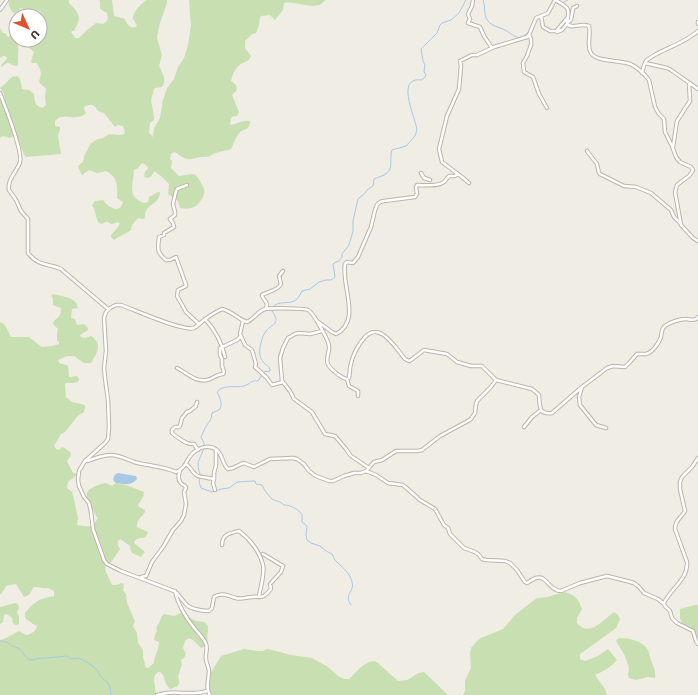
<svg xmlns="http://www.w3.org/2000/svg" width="698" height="695" font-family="'Work Sans',sans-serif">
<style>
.green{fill:#c8dfb2}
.water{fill:#a7c9e6}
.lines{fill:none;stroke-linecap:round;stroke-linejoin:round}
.stream{stroke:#a7c9e6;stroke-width:1}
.minor-casing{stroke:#bab5a8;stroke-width:4.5}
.minor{stroke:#fff;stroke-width:2.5}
</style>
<rect width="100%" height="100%" fill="#f0ede5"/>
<path class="green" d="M10,0H69V3C75,9 82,15 77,25C76,27 75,29 74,31H72L71,32L75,38H79L86,31L96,23L103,24L107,21L108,18L107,13L100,9V2L99,0H112L114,16L125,19C127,25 131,30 137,26C136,23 133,20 133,17C134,11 142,2 147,0C151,0 162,0 167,0V3L159,26L157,38L162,55L159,66C163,74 167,80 162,87L155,88L154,89L151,100L154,117V120L150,123L149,133L153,137L154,128L160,118L163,100L167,88L174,79L178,67L184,58L188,45L191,25L190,15L189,0H325C317,13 296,0 284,3L283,10L275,20L270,15L261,16L260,18L259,25L256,33L252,34L245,41V48L251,56C249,62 246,61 241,64C236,67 232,75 231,81L236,85L237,90L232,95L239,112L237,116H234L231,118L230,125C237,125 241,120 250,121C250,131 244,128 239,133C236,138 233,144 231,149C226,151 221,151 216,153C214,153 212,155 210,156C208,157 204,157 201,157C188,160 186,161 175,152L172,153L171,154L170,159L172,161L171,168L179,176L192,174L196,175C198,178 204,187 204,189C206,194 200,203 196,206C192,209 184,209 180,208L178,201L168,194L169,184L161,176L154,171L151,177L148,178L144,177L145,172L148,168L147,166L143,163L141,164L138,168L134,170C133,174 134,176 133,180C131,191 131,198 144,203L148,202L149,197L158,192H160C160,194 159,198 158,199C153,206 144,206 145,218L143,219L138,218L132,225L131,230C125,234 120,236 114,240L111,237V235L118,227L120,223L118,222L112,224C106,222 108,220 102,224L99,223C95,217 96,211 92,205L95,201L103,200C107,205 110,208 117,209L121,207L123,202L117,198C118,186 117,176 106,171L97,173L89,170L82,175L78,167L79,165L83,162L84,156L91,143L98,139L103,138L109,134L121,135L124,134L125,132L123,126L118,125L115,127L104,113L98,111C94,104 91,103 84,107V109L86,113C76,123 63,111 55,121V126L60,127V129L58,136L61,154L26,157C21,150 20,142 16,134L10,138L3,136L0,138V100L3,97L4,94L0,88C6,84 10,76 17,76C21,78 21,84 22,89L29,90L34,94C35,102 34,105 42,108L46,105L45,96L46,89L39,82L41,74L40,69L37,63H32L31,61L34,52L28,47L26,42L31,40H40V16L41,12L37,10L35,11L32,16H17L23,9L21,8L16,13H13C10,8 7,5 10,0Z
M0,28L3,33H5L8,37L10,36L16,37V40H17C20,49 17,56 18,65L16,66L12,65L9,63H7L1,67V65L6,60L7,57L4,56L0,58Z
M54,294C59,296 73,297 75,302C77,303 77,306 78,308L72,309L71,318L75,319L77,325L84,324L88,328V330L80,335L81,337L86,338L91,336C103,344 97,353 91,363H84L74,356H67L58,360L59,363L66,365L68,366L69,377H71L76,376L78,377L79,379L78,382L73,383H66L65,385L66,397L72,402L85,405V409L83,413L80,414L77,417L65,432L61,434L54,446L56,449L59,450L61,448L63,447L70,452L71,455L67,461L73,473L77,474C73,481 68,477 67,488L72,492L73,495L78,518L77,525C89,527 92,528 98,518C94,514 93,510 91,504C90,500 86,498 87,493C88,488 102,483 106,483C108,484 110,485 112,486L116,483L126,485L144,492L143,497L138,505L139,507L145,510V512C142,517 136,520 137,527L148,532L147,535L144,538C140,538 135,538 134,543L144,551V553L141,557L132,553L131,551L130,546L120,539L118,541V545L120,549L112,561L105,567L106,572L112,585H117L121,583L124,584L123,590L126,594L127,603L134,619L135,621L133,626L137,633L138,643L143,650V657L146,668H148L154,663C154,656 159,649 159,642L154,640L155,635L157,631C155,626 158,626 160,621C161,618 161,617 164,614L174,616L185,611C191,620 194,621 204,622L208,626L207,646L201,648L193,640L189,638L185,641L183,648L186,654L184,658L181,660L182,664L178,677C179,680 180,682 178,686L170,689C163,683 166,676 160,672H158L155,675L154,680L156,695H0V640L4,639L19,631L26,635C31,634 37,631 37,626L33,624L25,618V613C35,601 39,599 54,596V591C47,587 48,589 43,588C39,587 38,587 34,587L29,595L24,597L16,584L6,586L4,590L0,595V322C6,324 8,331 11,337H29L39,345L42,347L52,346L59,344V342L57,340V334L58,329L53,324C55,317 61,319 61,309C59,306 56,307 53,305V299L51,295Z
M565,592C576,596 578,598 582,609L577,618V623C589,638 603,620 614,612L618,615L620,619L616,628L612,631L580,654V659L585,661L598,656L608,649L617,660C611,667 604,671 595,675L605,689L607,695H463L465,691V681L471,668L470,653L471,648L477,641L481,638L503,629L516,614L537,598L547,597Z
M15,603L18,604L19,608L17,612L19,617V624C13,627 13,622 12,618L7,614L4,615L3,622L0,624V607Z
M695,605H698V639C696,629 690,627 682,623L680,618V609Z
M620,638C629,638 643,641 648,650C650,654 650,659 652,663C654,668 656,673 655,678L648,677L636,680L629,678L628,675L629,668L625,656L616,641L617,639Z
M244,649L258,651H263L267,649L272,650L291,655L312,658L328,667L338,676L344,679H349L361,667L369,662L374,661L378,663L398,681L407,680L419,673L424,672L448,695H212L208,682V676L210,674L221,656Z"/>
<path class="water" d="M118,473L136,476L137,479C132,486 124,484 116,483C112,481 113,476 116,474Z"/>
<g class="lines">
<path class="stream" d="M483,0C486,7 483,15 488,21C492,26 499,27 505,30C509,32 512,35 516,37C526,40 530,29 533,22
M562,3L568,0
M273,307C279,299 290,306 297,299C299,297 301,293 302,291L310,289L319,282L326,280H331L335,277L333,264L336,262L339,261L342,257V254L349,245L353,231V221L358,199L365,193L367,190L373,186L374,179C378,177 384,176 387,173C394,167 389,158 392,150L406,146L415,136L417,130C416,120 400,87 413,81C416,79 419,80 422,80L426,76L424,71L425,65L423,61L421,49L437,33L440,25L442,23L451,20L459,13L466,0
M200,475C200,472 198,469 198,465C198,458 206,449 204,443C203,441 202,439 201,437L205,428L211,419L212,413C214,412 217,411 219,410C224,405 219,396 217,392C223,384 235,388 244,386C251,384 250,380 258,381L264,372L270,371C270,365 266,366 263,362C259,357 259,349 261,343C262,339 263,335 266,331C273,323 281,324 272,311V310
M200,478L199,482L201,488L212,492L221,489L229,488L236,483L238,482L252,481H255L256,484L262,485C264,490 268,495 272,499C275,501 280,501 284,505C291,505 297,509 302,514V522L307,526L306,535L307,540L311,543L320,546L326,551L332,554C334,557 334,560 337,562C343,568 350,573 352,582C355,592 343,594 351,605
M0,641C6,641 8,643 12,646C14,647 17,647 19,649C24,652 24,658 31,660C43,657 54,658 67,656L71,659L78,658L83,660L94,667L98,671L100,676L108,683L110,687L111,695"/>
<defs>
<path id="minor" d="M473,0L472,6L468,14L470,19L468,23L480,27L484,36L492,48
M555,0C569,8 570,7 567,24C573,30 580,22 589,26C591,34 587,44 590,51C593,62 618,60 627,63C635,65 644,73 649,80L655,107L659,114L664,119L665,132L672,146L676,157L680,162L691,167L693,170L692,172L689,176L682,181L677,185L675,192L681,225L693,238L698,241
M0,10L7,0
M541,16L548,13L555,0
M698,22V24
M567,23L571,20L573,8L577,6
M557,30L568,17
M529,35L531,39V45L527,56L523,63L524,72L533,77L539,94L547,108
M645,63L667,68L671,70L698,89
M642,73C643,69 644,64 646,61C650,57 655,55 660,52C671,47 690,39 698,31
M0,93C5,106 23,151 20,162C17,172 7,179 9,190L16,200L21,211L28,219V253C39,267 48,263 61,269L108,309
M673,147L677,121L690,101L689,83
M587,151L597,164L599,173L600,174L624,186L636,187L651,193L671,210L674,217L681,224
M421,173L424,178L430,180
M469,183L462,177L442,162L439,149L447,116L459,89L461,66L460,61L472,55H477L494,47L527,37L529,35L536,18L541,16L543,27L550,31H556L557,32L562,30L567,24
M187,185L177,189L176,191L173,204L175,212V215L170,219L173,223L174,227L164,233V235L159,237C158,248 156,252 166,260H170L176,257L186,285V286L178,290L177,296L180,301L186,312L199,324
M266,308C269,301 263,301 262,295C269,291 277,291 281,284L279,276L283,271
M205,319C215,330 222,343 225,357
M243,321L240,334L245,345L252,350L256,364L255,367L266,377L272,385L283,382
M317,321L332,332L336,334C362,321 341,286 345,264L347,262L353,263L358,257L371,227L375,210L377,205L380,202L384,201L415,197L417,194L416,187L417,185C425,185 437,187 444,182C446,180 447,178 449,176H455L458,174
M322,331L310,334L299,333L295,334L288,338L283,348L280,358L282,381L290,391L294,399L312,412L325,434L335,436L346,449L351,456L369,468
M177,368C187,373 195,382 207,380C213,379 217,374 223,374L224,372L222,366V359L220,355V348L237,340L241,336
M347,379L349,386L358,391V396
M582,387L579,397L580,405L596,425L606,428
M197,402L196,406L190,411L187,412L182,418L180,426L179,427H175L172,430V433C174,435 184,442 187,443C189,444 192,444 194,444L198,450
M524,427L532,417L541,410
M87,461C94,459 102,455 111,455C119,455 126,459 134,462C148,466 163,466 176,472C188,466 185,461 192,454C199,447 209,444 217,450C223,455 222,464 228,469L233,468L241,464L244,463L254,467L270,459L293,458L297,459L304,464L309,471L316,476L329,481H333L344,476L354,473H361L366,471L374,462L382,460L396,451H417L422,450L440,436L466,422L471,419L475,413L476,404L477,401L490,388L496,380
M186,464C191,467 193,474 198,476C200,477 210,478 214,479
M366,471L376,475L388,483L403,485L420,500L435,509L444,525L448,528L450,534L464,548L475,552L479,555L482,559L486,560L505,561L510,563L517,570L525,582L527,583C530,581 533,579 536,578C545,575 548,586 555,589C556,590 559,591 561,591L580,583L607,576L627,581L634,583L639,587L644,593L658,599L664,604L665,606L670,611L672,618L677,623L693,631L696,641L698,644
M215,490L213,483L214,478V473L216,465V450
M222,545C222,534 230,533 239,531C250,539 260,552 263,565C265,575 260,588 259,597
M263,554L283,566L281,572L270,584L271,589C269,591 267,594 264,596C260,598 256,596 252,597C246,597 242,600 236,598C228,596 222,592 214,597L212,608L209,611C202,611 189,609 185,603C181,599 179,594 174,591L121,571L107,564L104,560L93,529L91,512L89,503L84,497L79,486L78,480L79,471L85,461L105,443L108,439L109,427L108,400L105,378L104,368L106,351L104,318L106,312L110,308L116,305H121C135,310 183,332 194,328C198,326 200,323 204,320C209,316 216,312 222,309C232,311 239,320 247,322C254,319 258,311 265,309C269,308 304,308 308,310C313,312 329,341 329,346C330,352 325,359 328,364C330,369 341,378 347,379L349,378C350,374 350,372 350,368C352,356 357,346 365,337C370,332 375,330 382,334C390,338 399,352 405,359L409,361L411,360L424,350L447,354L457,362L471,366H482L496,380L532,389L539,395C540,405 538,415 552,413L582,387L607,368L613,366L625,367L629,363L637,354C640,354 643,354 646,354C653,352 659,343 661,337C662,332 661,329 665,326C670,322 680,319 686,319C689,319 693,321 696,319C697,319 697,318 698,317
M141,577L146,576L152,562L163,547L173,530L181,521L184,515L186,504L184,492L186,488L185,486C179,483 177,478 180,471
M175,591C178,605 186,618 195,629C199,634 204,638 206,644C208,649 205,654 206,659C206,663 209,667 209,671C209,679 205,688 210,695
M664,603C671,588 688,580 687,562L675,529C675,520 681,518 685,511L680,489V482L682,477L692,467L698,458
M157,695C165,693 173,692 181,693C190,693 199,694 207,691"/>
</defs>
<use href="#minor" class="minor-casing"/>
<use href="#minor" class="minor"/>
</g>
<g transform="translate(28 28) rotate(134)"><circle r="19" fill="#ffffff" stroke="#b3b1ae"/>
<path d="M0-3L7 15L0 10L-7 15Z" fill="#df522d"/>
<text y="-6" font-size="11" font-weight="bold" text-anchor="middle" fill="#413d35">U</text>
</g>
</svg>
